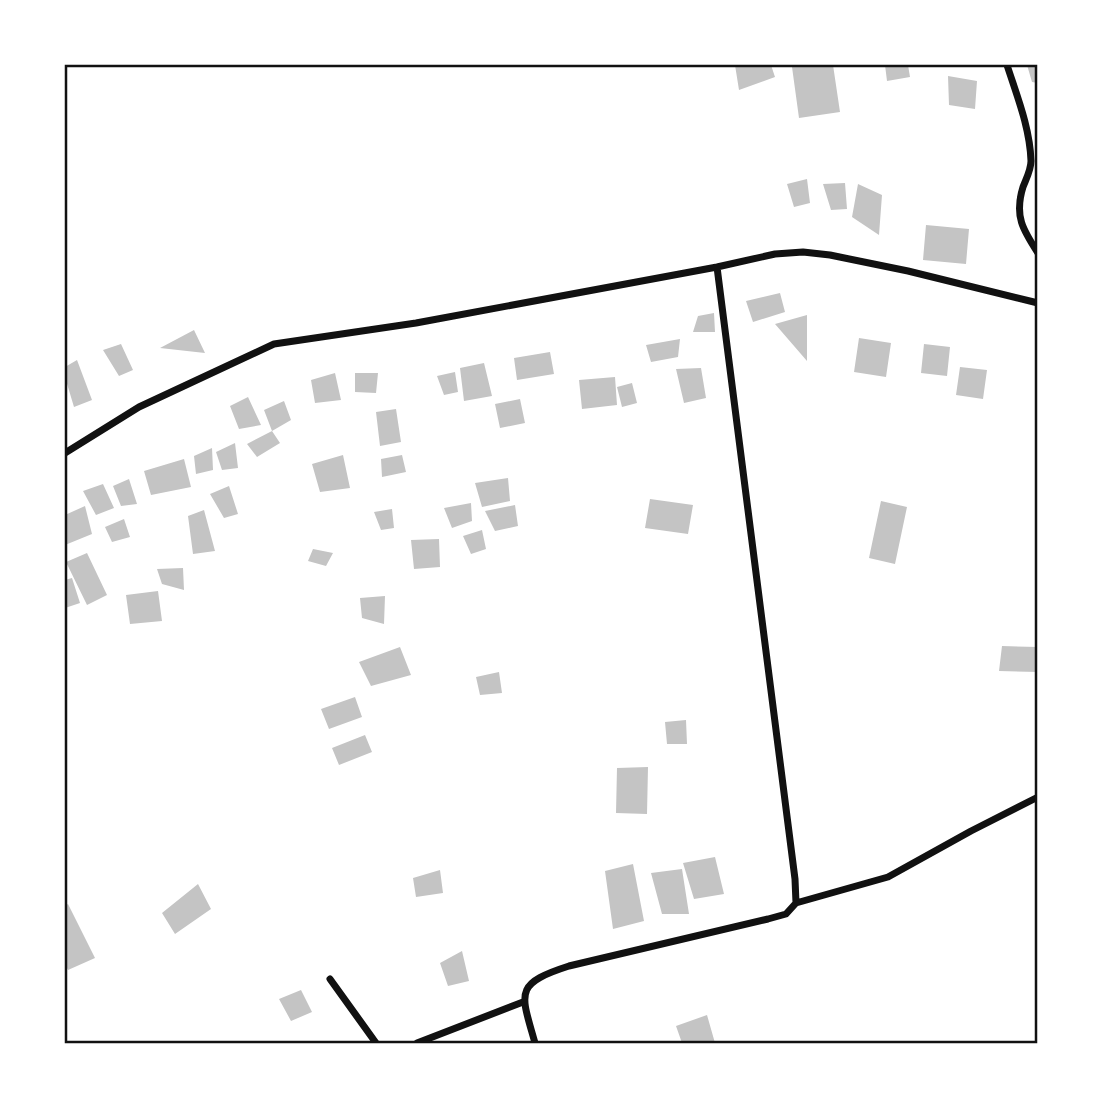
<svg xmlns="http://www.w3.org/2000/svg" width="1103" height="1108" font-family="Montserrat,sans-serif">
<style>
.building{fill:#c4c4c4}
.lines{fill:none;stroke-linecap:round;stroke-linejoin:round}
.minor{stroke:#111;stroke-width:7}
.neatline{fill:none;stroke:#111;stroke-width:2.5}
</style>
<rect width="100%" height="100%" fill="#fff"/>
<path class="building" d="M735,65H771L775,77L739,90Z
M808,65H833L840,112L799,118L792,67Z
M885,65H908L910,77L887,81Z
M1027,65H1038V83L1032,82Z
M948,76L977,81L975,109L949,105Z
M807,179L810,203L794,207L787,184Z
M845,183L847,209L831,210L823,184Z
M858,184L882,195L879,235L852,217Z
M926,225L969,229L966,264L923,260Z
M780,293L785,312L753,322L746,301Z
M714,313L715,332H693L698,316Z
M807,315V361L775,324Z
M194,330L205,353L160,348Z
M859,338L891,343L886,377L854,372Z
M680,339L678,357L651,362L646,345Z
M121,344L133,370L119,376L103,350Z
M924,344L950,347L947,376L921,373Z
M550,352L554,374L517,380L514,358Z
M77,360L92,400L74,407L65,377V367Z
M484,363L492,396L464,401L460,368Z
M960,367L987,370L983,399L956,395Z
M701,368L706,398L684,403L676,369Z
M455,372L458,392L444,395L437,376Z
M335,373L341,400L315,403L311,380Z
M355,373H378L376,393L355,392Z
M615,377L617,405L582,409L579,380Z
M632,383L637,403L622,407L617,387Z
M248,397L261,425L239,429L230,406Z
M520,399L525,423L500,428L495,404Z
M284,401L291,420L272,431L264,410Z
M396,409L401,442L380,446L376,412Z
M272,431L280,443L257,457L247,444Z
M235,443L238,468L222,470L216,452Z
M212,448L213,470L196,474L194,456Z
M343,455L350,488L320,492L312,464Z
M402,455L406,472L382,477L381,459Z
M184,459L191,487L151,495L144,471Z
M508,478L510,501L482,507L475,483Z
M129,479L137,504L121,506L113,486Z
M103,484L114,508L96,515L83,491Z
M229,486L238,514L224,518L210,494Z
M650,499L693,505L688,534L645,528Z
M881,501L907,507L895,564L869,558Z
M471,503L472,521L452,528L444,508Z
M515,505L518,526L495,531L485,511Z
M85,506L92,534L65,545V515Z
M392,509L394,528L381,530L374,512Z
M204,510L215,551L193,554L188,516Z
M124,519L130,537L112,542L105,527Z
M482,530L486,549L471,554L463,536Z
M439,539L440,567L414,569L411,540Z
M313,549L333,553L326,566L308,561Z
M87,553L107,595L87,605L66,562Z
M183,568L184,590L162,584L157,569Z
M72,578L80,603L65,608V580Z
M158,591L162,621L130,624L126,595Z
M385,596L384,624L362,618L360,598Z
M1002,646L1038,647V672L999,671Z
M400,647L411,675L371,686L359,662Z
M499,672L502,693L480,695L476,677Z
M355,697L362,717L329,729L321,709Z
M686,720L687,744H667L665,722Z
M365,735L372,752L339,765L332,748Z
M648,767L647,814L616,813L617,768Z
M715,857L724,894L694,899L683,863Z
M633,864L644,921L613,929L605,871Z
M682,869L689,914H662L651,873Z
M440,870L443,893L416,897L413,878Z
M198,884L211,909L175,934L162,913Z
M68,904L95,958L68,970L65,964V906Z
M462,951L469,981L448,986L440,963Z
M301,990L312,1012L291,1021L279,999Z
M707,1015L715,1043H682L676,1026Z"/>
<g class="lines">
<path class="minor" d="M1007,65C1017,96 1030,128 1031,161C1031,170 1026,179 1023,187C1014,216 1023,230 1038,253
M65,453L139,407L274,344L416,323L717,267L775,254L803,252L830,255L908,271L1038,303
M796,903L888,877L971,831L1038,797
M330,979L376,1043
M417,1043L523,1002
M535,1043C521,993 513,984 569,966L768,919L786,914L796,903L795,879L717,267"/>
</g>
<rect width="1103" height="1108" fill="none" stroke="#ffffff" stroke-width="133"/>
<rect x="66" y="66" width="970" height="976" class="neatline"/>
</svg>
